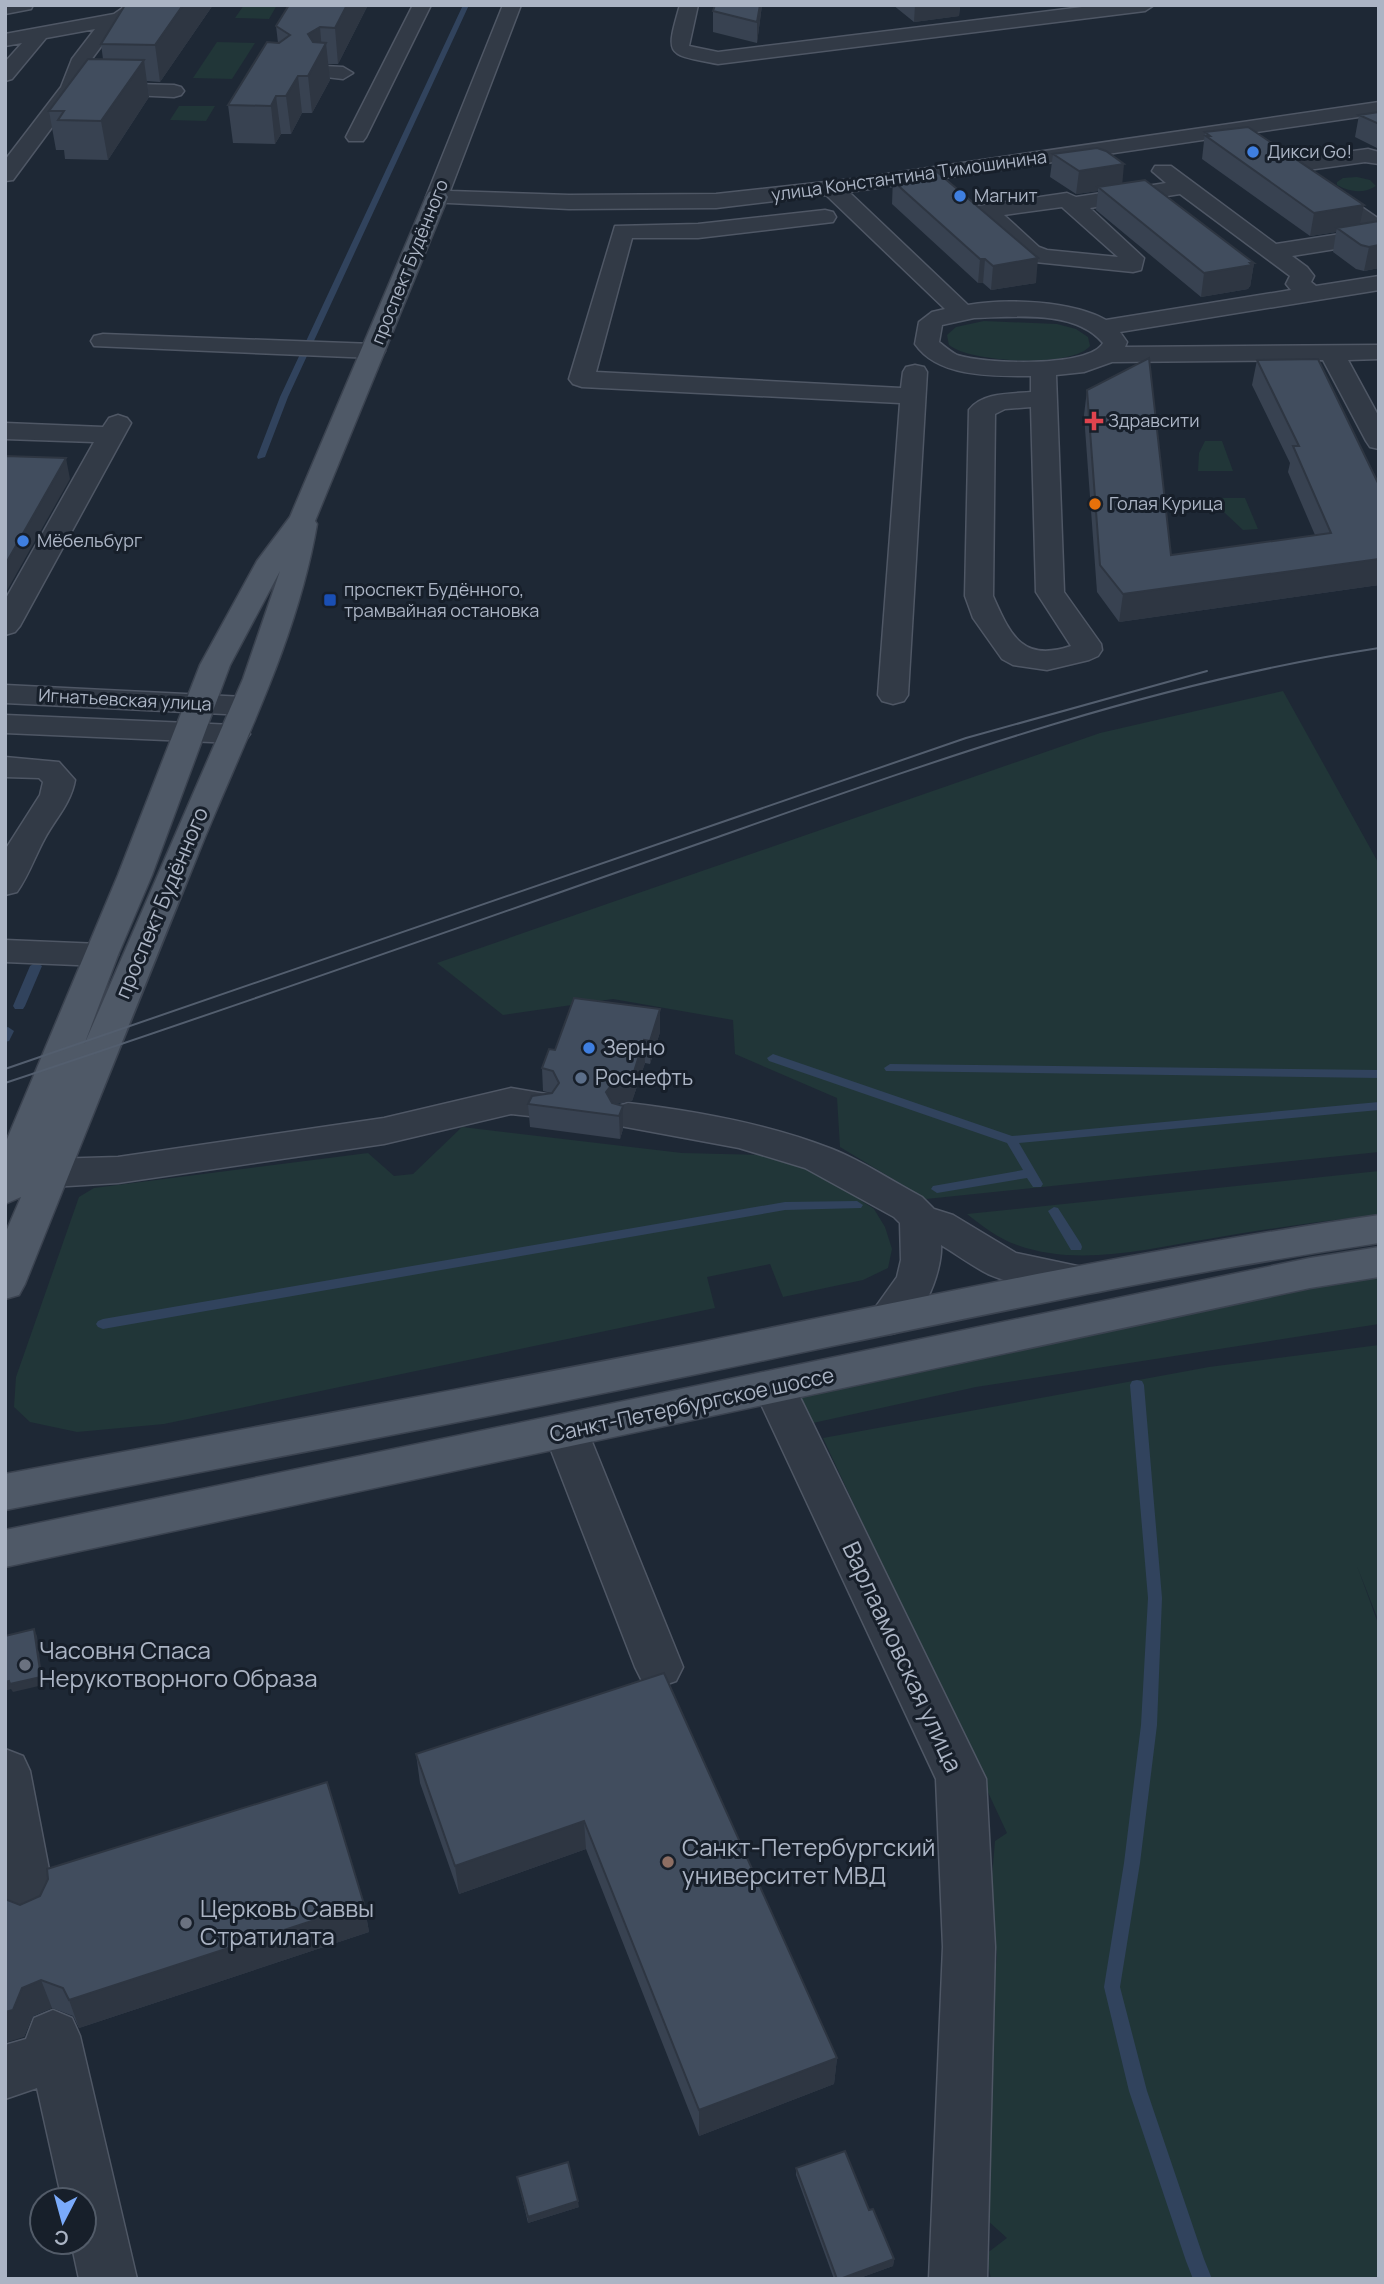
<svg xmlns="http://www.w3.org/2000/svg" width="1384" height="2284" font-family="Manrope,sans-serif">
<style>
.green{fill:#213638}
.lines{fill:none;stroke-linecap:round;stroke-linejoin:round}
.stream{fill:#31435d;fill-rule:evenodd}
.minor-casing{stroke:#4f5765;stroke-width:3}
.major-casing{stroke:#3b4350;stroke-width:3}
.minor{fill:#323a46;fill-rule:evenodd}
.major{fill:#4f5967;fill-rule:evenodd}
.tram{stroke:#535e6e;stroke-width:2}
.wall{fill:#384251}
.shaded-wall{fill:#2e3642}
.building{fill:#414d5e;stroke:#2e3642;stroke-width:2}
.shop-dot{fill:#3f7fe0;stroke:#171f2a;stroke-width:2.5}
.health-dot{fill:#e0444e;stroke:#171f2a;stroke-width:2.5}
.food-dot{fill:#e8710a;stroke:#171f2a;stroke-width:2.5}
.transit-dot{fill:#1a4fb4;stroke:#171f2a;stroke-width:2.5}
.service-dot{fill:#5c6f8a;stroke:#171f2a;stroke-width:2.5}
.worship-dot{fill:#6b7280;stroke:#171f2a;stroke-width:2.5}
.education-dot{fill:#8d6e63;stroke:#171f2a;stroke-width:2.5}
.labels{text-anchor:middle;stroke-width:6;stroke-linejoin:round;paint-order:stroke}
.far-poi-label{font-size:18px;fill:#abb4c4;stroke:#171f2a;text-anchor:start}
.far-street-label{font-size:18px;fill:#abb4c4;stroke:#171f2a}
.street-label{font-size:21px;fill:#abb4c4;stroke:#171f2a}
.poi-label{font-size:21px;fill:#abb4c4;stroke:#171f2a;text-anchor:start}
.near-poi-label{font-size:24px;fill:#abb4c4;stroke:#171f2a;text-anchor:start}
.near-street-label{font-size:24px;fill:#abb4c4;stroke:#171f2a}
</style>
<rect width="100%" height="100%" fill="#1e2835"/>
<path class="green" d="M244,5H277L269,19L235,18Z
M217,42L255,43L232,79L193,78Z
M179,106H215L206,121L170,120Z
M1357,177L1370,180L1376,186C1364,194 1349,192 1337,185V182L1343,178Z
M984,321L1057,324L1076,329L1088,337L1090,346C1072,368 971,363 949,345L947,335L956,327Z
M1205,441H1222L1233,471H1198L1199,453Z
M1209,498H1245L1258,529L1243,530Z
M1283,691L1379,864V1152L926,1199L840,1147L837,1098L735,1054L733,1020L613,999L503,1015L437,963L1100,733Z
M462,1127L682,1153L767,1155L817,1172L874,1209L885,1227L892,1249L888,1268L863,1280L783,1297L770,1264L707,1277L715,1308L164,1424L77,1432L30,1422L14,1407L16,1377L79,1197L94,1188L368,1153L394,1176L413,1174Z
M1379,1171V1215C1322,1221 1265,1229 1208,1239C1147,1249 1078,1267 1017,1245C999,1239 982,1226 967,1214Z
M1379,1278V1324L976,1387L813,1423L800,1397L1026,1347L1329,1285Z
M1379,1345V1622L1357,1566L1379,1626V2279H991L986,2254L1007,2238L978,2212L988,2024L997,1957L991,1888L995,1841L1007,1833L823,1438L1209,1367Z"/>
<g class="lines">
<path class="stream" d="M463,5H469L288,397L265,457L258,459L257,457L280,397Z
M36,962L42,966L25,1006L23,1009H15L13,1006L30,966Z
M8,1027L14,1031L9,1041L5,1042V1028Z
M773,1054L1012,1136L1379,1102V1110L1019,1143L1043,1184L1041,1187H1033L1027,1178L937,1193L931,1189L933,1186L1023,1170L1007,1143L769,1061L767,1058Z
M890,1064L1379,1070V1078L886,1071L884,1068Z
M857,1201L863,1205L861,1208L785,1210L103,1329L98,1327L96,1324L98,1321L103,1319L785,1202Z
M1054,1207L1058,1208L1081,1244L1082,1247L1081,1250H1071L1048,1211Z
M1137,1380L1142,1381L1144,1385L1162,1598L1157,1725L1140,1863L1120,1987L1147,2091L1204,2259L1212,2279H1193L1186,2261L1129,2091L1104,1987L1124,1863L1141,1725L1148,1598L1130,1385L1132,1381Z"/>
<defs>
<path id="minor" d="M5,5H33L31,9L5,14Z
M127,5H149L127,23L117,25L91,60L81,88L13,180L5,181V160L61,87L72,59L95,29L46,38L12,79L5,81V62L22,43L5,46V34L114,14Z
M413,5H431L366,137L363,141H349L346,137Z
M503,5H521L450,191L569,195L716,194L853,179L1379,102V114L849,192L968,305C1006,298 1072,301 1106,320L1291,290L1286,284L1290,276L1180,194L1090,208L1144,258L1141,270L1133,272L1035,262L1023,257L978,216L975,211L978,206L1067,193L1076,197L1166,183L1152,171L1155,166H1171L1276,244L1366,230L1280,171L1277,166L1280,161L1368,149L1379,152V164L1365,162L1308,170L1379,219V242L1292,256L1307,267L1314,276L1311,282L1316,286L1379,276V290L1120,332L1127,342L1125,347L1379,345V359L1348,360L1379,417V449L1370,447L1366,441L1323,360L1112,362L1084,372L1056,375L1064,592L1101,644L1102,650L1098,656L1089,660L1047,670L1013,665L1002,659L973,618L965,596L969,410C982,392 1012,394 1031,392V376C994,376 938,378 915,344L919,322L932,312L945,309L826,195L716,208L569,209L429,202L426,197ZM1062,207L1064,209L1118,257L1047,250L1039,247L1004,215ZM974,318C1013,317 1075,309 1103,343C1090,368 983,364 957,355C951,352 945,347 939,342L942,325ZM1031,407L1036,592L1071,646C1023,662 1011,637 993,596L995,414L1005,409Z
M680,5H698L689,46L718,52L1098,5H1154L1145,11L718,64C666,54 665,57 680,5Z
M324,66L343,67L353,73L343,79L317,76L314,72L317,68Z
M96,83L174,85L181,87L184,91L181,95L174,97L89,93L86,89L89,85Z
M825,210L833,212L836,217L833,222L698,238H632L596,372L901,388L903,372L906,367L915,365L924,367L927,372L908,695L904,701L893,704L882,701L878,695L900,403L582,387L573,384L569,379L615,226L698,224Z
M103,334L373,344L382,346L385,351L382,356L373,358L94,346L91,341L94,336Z
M118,415L127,418L131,423L20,626L15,632L5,635V600L94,442L5,439V423L103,427L109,418Z
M5,685L245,697L256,699L260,706L256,713L245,715L5,703Z
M5,715L234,725L245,727L250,734L245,741L234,743L5,733Z
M5,757L59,762L75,780C71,803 56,818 45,838C35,856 29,875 17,892L5,895V850L40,795L43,782L39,778L5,777Z
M5,940L100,944L112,947L118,955L112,963L100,966L5,962Z
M511,1088L552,1095L558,1104L552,1113L539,1117L511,1114L384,1144L118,1183L51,1187L19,1193L5,1189V1169L51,1159L118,1157L384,1118Z
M628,1103C696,1111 768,1124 832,1149C863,1161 893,1182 922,1197L934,1209L953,1215L1016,1253L1096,1270L1102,1280L1096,1290C1068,1299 1016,1286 988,1274C972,1266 956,1254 941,1245C943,1271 920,1332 889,1334C884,1334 878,1331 873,1330L867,1319L897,1277L901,1260L900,1223L894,1217L805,1168L739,1148L615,1125L609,1116L615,1107Z
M774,1371L789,1376L795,1387L986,1779L995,1947L987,2279H929L943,1947L936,1779L753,1387L759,1376Z
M566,1415L581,1420L588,1432L683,1667L676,1681L659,1687L642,1681L635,1667L544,1432L551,1420Z
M5,1749L23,1756L30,1771L56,1906L48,1923L30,1930L12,1923L5,1909Z
M53,2010L72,2018L80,2036L137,2279H79L71,2242H84V2200H62L37,2088L5,2099V2045L26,2039L34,2018Z"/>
<path id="major" d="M437,190L445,192L448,197L315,521L317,524C298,635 248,733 205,837C144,986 85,1135 25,1284L19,1295L5,1299V1234L21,1197L5,1204V1144L118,875L200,665L257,561L290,517L426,197L429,192ZM280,571L243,679L84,1045L118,955L152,875L230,665Z
M1379,1215V1243C1151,1277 927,1327 702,1373C470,1421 238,1464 5,1510V1474C238,1430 470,1388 702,1342C927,1296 1151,1248 1379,1215Z
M1379,1247V1277L1310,1288L5,1567V1530L1310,1258Z"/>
</defs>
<use href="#minor" class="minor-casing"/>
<use href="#major" class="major-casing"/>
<use href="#minor" class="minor"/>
<use href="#major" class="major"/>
<path class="tram" d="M5,1069L966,738L1207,671
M5,1083C244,1004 480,920 718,837C934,761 1151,683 1379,648"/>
</g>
<path class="wall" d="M125,5H213L160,82L147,81L149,97L108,160L65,159L64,150H56L49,111L103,59L101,44Z
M289,5H368L338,64H328L330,80L312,113H302L291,134H281L275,144L233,143L228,105L278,43L276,26Z
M762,5L757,43L713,32V11Z
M893,5H960L959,16L914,22Z
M1379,112V149L1355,137L1359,115Z
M1205,132L1360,224L1379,221V268L1364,271L1356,269L1333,252L1336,232L1310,236L1202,159Z
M1053,154L1122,183L1254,263L1250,287H1249L1248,289L1201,297L1096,210L1098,191L1076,194L1050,177Z
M893,177L1036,283L991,290L983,283H978L892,204Z
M1257,360L1379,485V585L1119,622L1097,592L1084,415L1087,390L1171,555L1315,535L1288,472L1290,463L1252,385Z
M660,1032L650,1064L645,1063L632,1101L615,1104L623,1129L620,1139L530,1127L528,1104L551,1093L543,1091L542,1068L555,1050Z
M664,1673L837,2058L834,2084L699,2136L586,1849L459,1894L420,1783L416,1754Z
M364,1904L369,1932L79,2028L73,2016L52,2008L33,2016L24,2037L20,1905Z
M796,2168L869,2210L894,2259L893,2266L857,2279H834L796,2175Z
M517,2177L579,2207L528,2223Z"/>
<path class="shaded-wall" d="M183,5H213L160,82L155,45Z
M347,5H368L338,64L335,28Z
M760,5H762L757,43V22Z
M915,5H960L959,16L914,22Z
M320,27L322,51L326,43L330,80L312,113L308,76V34Z
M144,60L149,97L108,160L101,121Z
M298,76L302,113L291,134L286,96Z
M276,96L281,134L275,144L271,106Z
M1124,164L1122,187H1098V191L1076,194L1079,171Z
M1364,205L1359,228H1337L1336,232L1310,236L1314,213Z
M1379,245V268L1364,271L1369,247Z
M1038,258L1036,283L991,290L993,266Z
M980,259H985L983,283H978Z
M1254,263L1250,287H1249L1248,289L1201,297L1204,273Z
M66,458L70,479L5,594V565Z
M1379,559V585L1119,622L1123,594Z
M660,1009V1032L650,1064V1041Z
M644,1040L645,1063L632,1101L614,1104L607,1115L606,1092Z
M623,1106V1129L620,1139L619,1116Z
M34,1629L37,1636L43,1685L13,1692L11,1689L5,1691V1682L9,1681Z
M584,1821L586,1849L459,1894L455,1866Z
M364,1904L369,1932L79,2028L69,2000Z
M41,1980L52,2008L33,2016L24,2037L5,2043V2012L22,1988Z
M837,2058L834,2084L699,2136V2110Z
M578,2201L579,2207L528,2223V2217Z
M894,2259L893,2266L857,2279H840Z"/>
<path class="building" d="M125,5H183L155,45L101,44Z
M289,5H347L335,28L320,27L308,34L313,42L326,43L308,76H298L286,96H276L271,106L228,105L267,42L279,43L290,35L276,26Z
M715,5H760L757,22L713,11Z
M88,59L144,60L101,121L58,120L64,111H49Z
M1379,112V124L1359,115Z
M1248,127L1364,205L1314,213L1206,136H1210L1205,132Z
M1097,148L1106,151L1124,164L1079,171L1053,154Z
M936,171L1038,258L993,266L985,259H980L893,181L897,180L893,177Z
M1145,180L1254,263H1250L1252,265L1204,273L1098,187Z
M1379,221V245L1369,247L1361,245L1337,228Z
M1149,358L1171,555L1331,533L1293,446H1299L1257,360L1318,359L1379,485V559L1123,594L1100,565L1087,390Z
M5,456L66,458L5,565Z
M574,998L660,1009L650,1041L644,1040L632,1078L614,1082L606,1092L612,1103L623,1106L619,1116L528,1104L532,1096L552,1093L559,1083L553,1071L542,1068L549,1049L555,1050Z
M34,1629L41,1677L10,1684L9,1681L5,1682V1636Z
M664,1673L837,2058L699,2110L584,1821L455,1866L416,1754Z
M327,1782L364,1904L69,2000L63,1988L41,1980L22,1988L13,2010L5,2012V1899L20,1905L40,1896L48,1879L47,1869Z
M845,2151L869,2210L873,2209L894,2259L840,2279H837L796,2168Z
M568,2162L578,2201L528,2217L517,2177Z"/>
<g class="shop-dot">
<circle cx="1253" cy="152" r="7"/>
<circle cx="960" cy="196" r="7"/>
<circle cx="23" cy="541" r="7"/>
<circle cx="589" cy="1048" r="7"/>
</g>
<path class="health-dot" d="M1090.5 410.5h7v7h7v7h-7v7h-7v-7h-7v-7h7z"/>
<circle class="food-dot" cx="1095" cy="504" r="7"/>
<rect class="transit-dot" x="323" y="593" width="14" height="14" rx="3.5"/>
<circle class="service-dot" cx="581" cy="1078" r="7"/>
<g class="worship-dot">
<circle cx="25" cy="1665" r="7"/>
<circle cx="186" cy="1923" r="7"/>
</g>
<circle class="education-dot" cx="668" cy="1862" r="7"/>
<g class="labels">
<g class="far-poi-label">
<text x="1267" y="158">Дикси Go!</text>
<text x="974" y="202">Магнит</text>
<text x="1108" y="427">Здравсити</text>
<text x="1109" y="510">Голая Курица</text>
<text x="37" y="547">Мёбельбург</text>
<text x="344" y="596">проспект Будённого,<tspan x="344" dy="21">трамвайная остановка</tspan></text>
</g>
<g class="far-street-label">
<text transform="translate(909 176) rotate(-8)" y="6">улица Константина Тимошинина</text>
<text transform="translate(410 262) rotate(-68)" y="6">проспект Будённого</text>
<text transform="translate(125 700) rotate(3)" y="6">Игнатьевская улица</text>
</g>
<g class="street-label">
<text transform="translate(162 903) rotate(-67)" y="7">проспект Будённого</text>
<text transform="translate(692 1405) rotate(-12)" y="7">Санкт-Петербургское шоссе</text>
</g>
<g class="poi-label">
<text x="603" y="1055">Зерно</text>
<text x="595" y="1085">Роснефть</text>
</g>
<g class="near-poi-label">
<text x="39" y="1659">Часовня Спаса<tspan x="39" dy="28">Нерукотворного Образа</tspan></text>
<text x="682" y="1856">Санкт-Петербургский<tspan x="682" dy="28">университет МВД</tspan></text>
<text x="200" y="1917">Церковь Саввы<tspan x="200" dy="28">Стратилата</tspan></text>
</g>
<g class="near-street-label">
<text transform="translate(902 1657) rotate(65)" y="8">Варлаамовская улица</text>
</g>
</g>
<rect width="1384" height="2284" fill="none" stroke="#abb4c4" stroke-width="14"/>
<g transform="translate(63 2221) rotate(186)"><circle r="33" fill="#171f2a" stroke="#525b68" stroke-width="2"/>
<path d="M0-5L12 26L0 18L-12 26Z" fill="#7aaafa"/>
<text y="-10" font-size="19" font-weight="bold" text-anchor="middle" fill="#abb4c4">С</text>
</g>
</svg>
